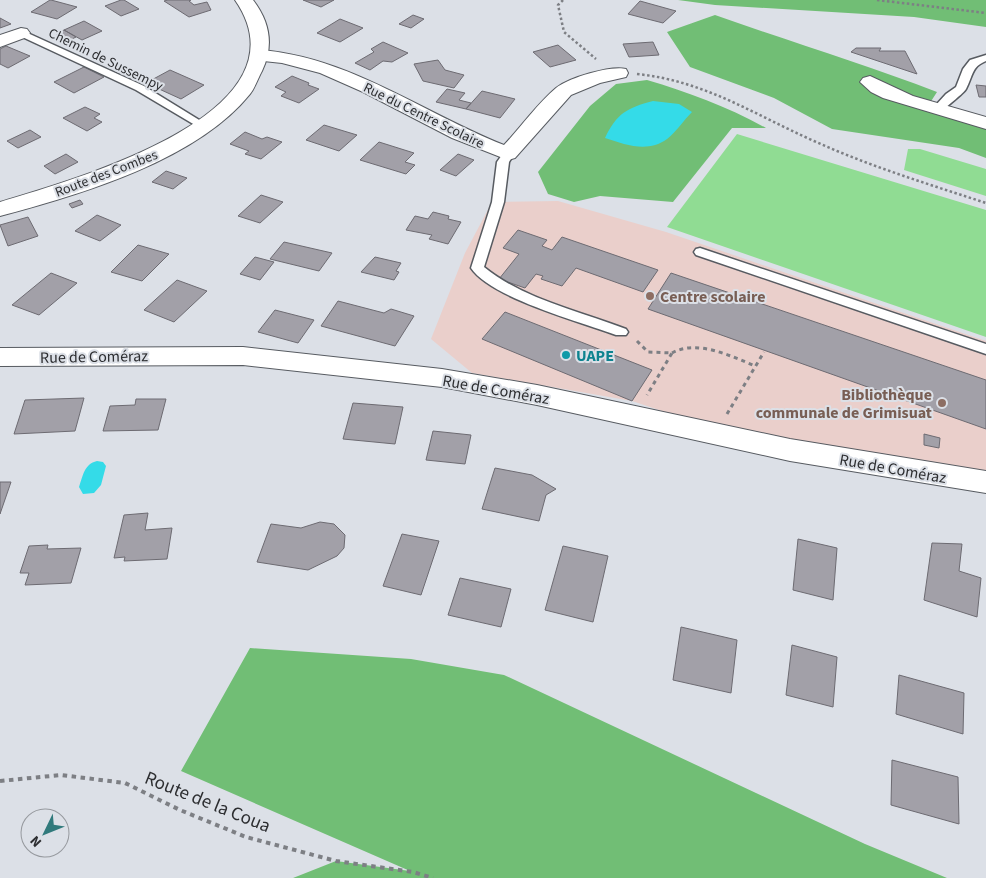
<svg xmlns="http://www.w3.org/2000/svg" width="986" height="878" font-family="'Source Sans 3',sans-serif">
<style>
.education{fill:#eacfcb}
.green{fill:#90dc93}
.forest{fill:#71be75}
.water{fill:#34dbe8}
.building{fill:#a2a0a8;stroke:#6d6b72}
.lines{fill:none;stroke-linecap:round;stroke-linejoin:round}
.lane-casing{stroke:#575b61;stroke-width:3}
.street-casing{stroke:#575b61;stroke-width:2}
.secondary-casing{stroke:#575b61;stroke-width:2}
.path-far2{stroke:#7d7f84;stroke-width:2.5;stroke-dasharray:2.5 2.5;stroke-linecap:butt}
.path-far1{stroke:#7d7f84;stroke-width:3;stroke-dasharray:4 4;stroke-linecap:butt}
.path{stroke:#7d7f84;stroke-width:4;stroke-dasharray:4.5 4.5;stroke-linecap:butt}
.lane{fill:#fff;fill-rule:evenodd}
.street{fill:#fff;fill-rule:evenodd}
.secondary{fill:#fff;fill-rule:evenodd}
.education-dot{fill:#8d6e63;stroke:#dce0e7;stroke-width:2}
.culture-dot{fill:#0f9aa8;stroke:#dce0e7;stroke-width:2}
.labels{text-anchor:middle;stroke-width:4;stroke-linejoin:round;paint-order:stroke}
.far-street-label{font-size:14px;fill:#2d2e31;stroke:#dce0e7}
.education-label{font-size:16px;font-weight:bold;fill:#785e54;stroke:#dce0e7;text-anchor:start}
.culture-label{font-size:16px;font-weight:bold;fill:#0d838f;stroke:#dce0e7;text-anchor:start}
.street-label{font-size:16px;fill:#2d2e31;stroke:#dce0e7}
.near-street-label{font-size:19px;fill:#2d2e31;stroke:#dce0e7}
</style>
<rect width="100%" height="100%" fill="#dce0e7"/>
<path class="education" d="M558,201L666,232L986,341V474L894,460L665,415L662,411L632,401L472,373L431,339L465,253L492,202Z"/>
<path class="green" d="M737,134L986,210V337L667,227Z
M908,149H920L986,169V196L904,170Z"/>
<path class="forest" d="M678,0H986V27L914,17L715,5Z
M715,15C788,41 864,64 937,92L926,109L986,129V158L959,148L832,129L774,98L690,67L667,32Z
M647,80C688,92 728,107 766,128H732L673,202L600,196L574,202L548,194L538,172L590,106L616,84Z
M250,648L411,659L504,675L865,844L947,878H293L336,861L410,871L181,771Z"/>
<path class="water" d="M653,101L679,104L692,112C684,120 676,132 667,139C648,153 626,145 605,138C617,113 627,108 653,101Z
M97,461L103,462L106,466L101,485L94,493L83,494L79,487C83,476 84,464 97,461Z"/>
<path class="building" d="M50,0H51L77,7L57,19L31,12Z
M121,0H124L139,9L121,16L105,6Z
M168,0H191L189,1L194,5L207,2L211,10L189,17L164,1Z
M303,0H334L321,7Z
M640,1L676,11L663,23L628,14Z
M413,15L424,19L411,28L399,24Z
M0,18L11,24L0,28Z
M340,19L363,28L340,42L317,33Z
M84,21L102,31L82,40L64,30Z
M64,30L76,37L68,41L56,34Z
M383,42L408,53L392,62L383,61L370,70L355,63L374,52L371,49Z
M653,42L659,55L629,57L623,44Z
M558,45L576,60L550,67L533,52Z
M6,46L30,56L8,68L0,64V49Z
M856,48H881L879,51H905L917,74L851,52Z
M438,60L445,70L464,75L454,88L423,81L414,64Z
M84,67L104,77L74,93L54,82Z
M170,70L204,85L181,99L146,83Z
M292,76L309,83L308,85L319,89L299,103L281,96L286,92L275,87Z
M976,85L986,86V97H979Z
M447,89L465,93L459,100L471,103L466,109L436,102Z
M482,91L515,99L500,118L466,109Z
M85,107L100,114L94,118L102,122L87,131L63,118Z
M324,125L357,135L339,151L306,140Z
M30,130L41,137L18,148L7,141Z
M245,132L262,139L267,137L282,142L261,159L245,154L249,151L230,144Z
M379,142L414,153L405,162L415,165L406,174L360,160Z
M66,154L78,162L55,174L44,166Z
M458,154L474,160L456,176L440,170Z
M166,171L187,178L173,189L152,182Z
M261,195L283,202L260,223L238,216Z
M80,200L83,204L72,208L69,204Z
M433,212L449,216L448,219L461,222L448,244L429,239L432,235L406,230L415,216L428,219Z
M97,215L121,225L100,241L75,231Z
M28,217L38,236L8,246L0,225Z
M518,230L547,240L542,246L552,250L562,237L658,270L643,292L576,268L562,286L541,279L543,276L536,274L525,288L499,279L519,254L503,248Z
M284,242L332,253L319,271L270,259Z
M138,245L169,254L142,281L111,272Z
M255,257L274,262L260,280L240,274Z
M375,257L401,263L396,271L399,272L394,280L361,272Z
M51,273L77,283L39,315L12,305Z
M671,273L986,380V429L648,309Z
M177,280L207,291L174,322L144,310Z
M338,301L384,313L391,309L414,316L395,346L321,326Z
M275,310L314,320L298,343L258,332Z
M505,312L652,370L632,401L482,339Z
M84,398L75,431L14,434L25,400Z
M136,399H166L158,430L103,431L110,406L135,405Z
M353,403L403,407L395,444L343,439Z
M433,431L471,435L465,464L426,460Z
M924,434L940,438L939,448L924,445Z
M495,468L532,475L556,489L546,495L539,521L482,509Z
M0,482H11L0,514Z
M148,513L145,530L172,528L167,559L124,561L125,557L114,558L124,515Z
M320,522L334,524L345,535L344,548L337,556L308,570L257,562L271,524L301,528Z
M402,534L439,541L421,595L383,586Z
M798,539L837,548L833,600L793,590Z
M932,543L962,544L959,571L981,578L977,617L924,600Z
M48,545L47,549L81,548L71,583L25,585L29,573H20L29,546Z
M563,546L608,556L593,622L545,610Z
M460,578L511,589L501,627L448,615Z
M681,627L737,640L731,693L673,680Z
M792,645L837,657L833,707L786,695Z
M899,675L964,693L963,734L896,714Z
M892,760L958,777L959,824L891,805Z"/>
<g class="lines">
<defs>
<path id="lane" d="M21,30L144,86L209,126L208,128H200L136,90L18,35V31Z
M986,55V61C971,67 973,76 966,89C964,93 948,105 943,110H935V106L946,94L956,87L963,69L970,60Z
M508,151L514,154L509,162L504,202L484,267C523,299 579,311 626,329L628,332L626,335H616C581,322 491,298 471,268L492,202L497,162L504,152Z
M700,248L986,344V354L696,255L694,252L696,249Z"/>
<path id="street" d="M21,28L27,29L30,33L27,37L0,47V35Z
M260,50C350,57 423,113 504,145C521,127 537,104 556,88C568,78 611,65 626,69L628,73L626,77L600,83L571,95L515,158L508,160L452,138L363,92L320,73L282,63L253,60L251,56L253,52Z
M870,76L913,96L986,117V129L883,98L871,92L860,82L863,78Z
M243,347L442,369L537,385L790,439L986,471V493L790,461L537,405L442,387L243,365L0,366V348Z"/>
<path id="secondary" d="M235,0H253C270,22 274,46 262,71C258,78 255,88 250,94C197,160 80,195 0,216V202C72,180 314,114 235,0Z"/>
</defs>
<use href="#lane" class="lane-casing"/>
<use href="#street" class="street-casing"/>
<use href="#secondary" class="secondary-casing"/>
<path class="path-far2" d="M563,0L558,5L564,32L596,59
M877,0L986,13
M637,74C705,81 753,114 814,141C869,166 928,184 986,203"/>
<path class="path-far1" d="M637,341L648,352L672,353L647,395
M672,353C697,339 731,356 755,366
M727,414L764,352"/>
<path class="path" d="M0,781L61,775L125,783L180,810L246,837L336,861L413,872L433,878"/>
<use href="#lane" class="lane"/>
<use href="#street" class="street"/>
<use href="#secondary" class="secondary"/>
</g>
<g class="education-dot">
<circle cx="650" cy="296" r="5"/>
<circle cx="942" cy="403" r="5"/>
</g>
<circle class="culture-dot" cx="566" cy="355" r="5"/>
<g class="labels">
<g class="far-street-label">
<text transform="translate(106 59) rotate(26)" y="5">Chemin de Sussempy</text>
<text transform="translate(424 115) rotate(26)" y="5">Rue du Centre Scolaire</text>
<text transform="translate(106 173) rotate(-21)" y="5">Route des Combes</text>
</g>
<g class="education-label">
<text x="660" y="302">Centre scolaire</text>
<text x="932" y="400" text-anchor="end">Bibliothèque<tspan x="932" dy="18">communale de Grimisuat</tspan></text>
</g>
<g class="culture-label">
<text x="576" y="361">UAPE</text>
</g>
<g class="street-label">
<text transform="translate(94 356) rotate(-1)" y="6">Rue de Coméraz</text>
<text transform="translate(496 389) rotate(10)" y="6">Rue de Coméraz</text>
<text transform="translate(893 468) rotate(10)" y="6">Rue de Coméraz</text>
</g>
<g class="near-street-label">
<text transform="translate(208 801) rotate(22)" y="7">Route de la Coua</text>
</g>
</g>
<g transform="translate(45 833) rotate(227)"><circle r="24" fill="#dce0e7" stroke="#96999e"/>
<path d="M0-4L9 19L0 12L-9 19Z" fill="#317a7c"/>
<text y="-8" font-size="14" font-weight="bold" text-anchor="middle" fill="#2d2e31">N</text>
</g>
</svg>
